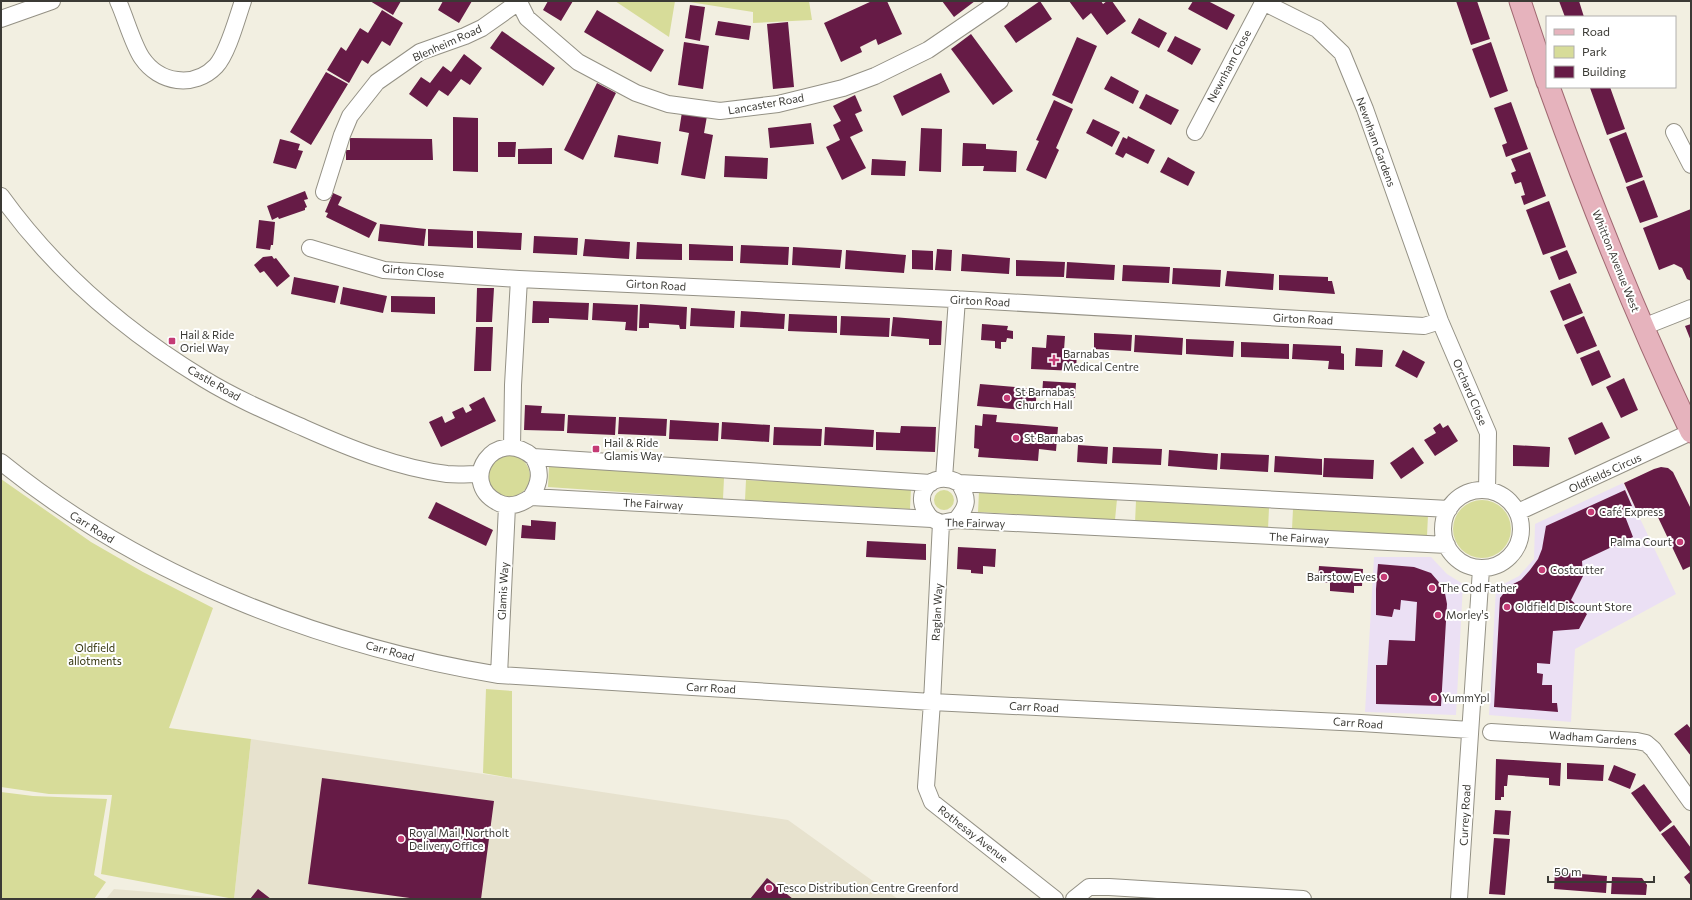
<svg xmlns="http://www.w3.org/2000/svg" width="1692" height="900" font-family="Commissioner,sans-serif">
<style>
.commercial{fill:#ebe0f4}
.built{fill:#e7e2ce}
.green{fill:#d7dc99}
.building{fill:#661b46}
.lines{fill:none;stroke-linecap:round;stroke-linejoin:round}
.minor-casing{stroke:#949185;stroke-width:18}
.major-casing{stroke:#a06871;stroke-width:23}
.minor{stroke:#fff;stroke-width:16}
.major{stroke:#e6b3bd;stroke-width:21}
.poi-dot{fill:#c43b75;stroke:#fff;stroke-width:1.5}
.labels{text-anchor:middle;stroke-width:4;stroke-linejoin:round;paint-order:stroke}
.street-label{font-size:11px;fill:#3b3a35;stroke:#fff}
.poi-label{font-size:11px;fill:#3b3a35;stroke:#fff;text-anchor:start}
.park-label{font-size:11px;fill:#303109;stroke:#fff}
</style>
<rect width="100%" height="100%" fill="#f2efe1"/>
<path class="commercial" d="M1623,483L1676,594L1575,649L1571,722L1489,715L1496,588L1519,576L1534,559L1535,524Z
M1374,557H1431L1447,574L1463,584L1456,715L1365,712Z"/>
<path class="built" d="M251,739L788,820L898,899H234Z
M114,889L233,899H106Z"/>
<path class="green" d="M615,1H675L669,37Z
M683,1H809L812,20L753,23V12Z
M488 476a21 21 0 1 1 42 0a21 21 0 1 1-42 0Z
M549,466L724,478L723,499L548,487Z
M1,479L91,542L143,572L213,608L169,728L251,739L234,899L101,874L112,795L49,794L1,787Z
M746,480L911,489L910,509L745,500Z
M934 500a10 10 0 1 1 20 0a10 10 0 1 1-20 0Z
M979,492L1117,499L1115,520L978,512Z
M1453 529a29 29 0 1 1 58 0a29 29 0 1 1-58 0Z
M1136,501L1269,508L1268,529L1135,523Z
M1293,509L1428,515L1427,536L1292,529Z
M486,689L512,691V778L483,773Z
M1,792L33,796L107,799L94,875L106,882L94,899H1Z"/>
<path class="building" d="M370,1H401L393,15Z
M443,1H472L459,23L438,10Z
M548,1H573L561,21L543,10Z
M872,1H887L902,34L878,45L876,39L860,47L862,52L841,62L824,23Z
M942,1H975L954,17Z
M1040,1L1052,19L1016,43L1004,26Z
M1069,1H1101L1103,4L1107,1H1112L1126,21L1107,35L1091,13L1083,20Z
M1193,1H1208L1235,15L1227,30L1188,9Z
M1456,1H1477L1490,39L1471,45Z
M1559,1H1579L1584,17H1565Z
M690,5L705,7L700,41L685,38Z
M382,10L403,23L390,46L382,41L368,64L362,60L349,83L327,70L341,47L346,51L360,28L368,33Z
M597,10L664,50L651,72L584,32Z
M1139,18L1167,33L1159,48L1131,33Z
M718,21L751,26L749,40L715,35Z
M788,22L794,87L773,89L767,24Z
M502,31L555,68L543,86L490,48Z
M971,34L1013,91L993,105L951,49Z
M1175,36L1201,49L1192,65L1167,51Z
M1077,37L1097,46L1072,104L1052,95Z
M684,42L709,46L703,89L678,85Z
M1491,42L1508,91L1490,98L1472,49Z
M464,54L482,68L470,85L461,79L448,96L439,90L427,107L409,94L421,77L430,83L443,66L451,72Z
M326,72L348,84L311,145L290,132Z
M941,73L950,92L902,116L893,96Z
M1111,76L1139,91L1133,104L1104,89Z
M597,83L616,93L583,160L564,150Z
M1593,87H1610L1625,129L1607,135L1590,88Z
M1146,94L1179,110L1171,125L1139,108Z
M855,95L862,111L855,114L863,131L850,137L866,168L842,180L826,147L840,140L833,125L841,121L833,106Z
M1054,100L1073,109L1056,148L1059,150L1046,179L1026,170L1039,141L1036,140Z
M1511,102L1528,149L1506,157L1502,145L1507,143L1494,108Z
M682,112L707,116L704,133L713,135L705,179L681,175L689,133L679,131Z
M453,117L478,118V172L453,171Z
M1093,119L1120,132L1112,147L1086,133Z
M811,123L814,144L770,148L768,128Z
M921,128L942,129L941,172L919,171Z
M1626,132L1643,177L1626,183L1609,139Z
M618,135L661,142L658,164L614,157Z
M1128,136L1155,150L1148,164L1126,153L1123,158L1115,154L1123,137L1127,139Z
M350,138L432,139L433,160H346V150H350Z
M280,139L300,144L298,150L303,151L296,169L273,163Z
M498,142H516L515,157H498Z
M963,143L986,144V149L1017,151L1016,172L983,171L984,166H962Z
M552,148V164H518V149Z
M1530,152L1546,196L1524,205L1521,196L1525,195L1521,182L1515,184L1511,173L1516,171L1511,159Z
M725,156L768,158L767,179L724,177Z
M1168,157L1195,172L1188,186L1160,172Z
M872,159L906,161L905,176L871,175Z
M1644,180L1658,217L1640,223L1626,187Z
M305,191L308,199L304,200L307,207L305,208V210L279,219L278,217L272,220L267,206Z
M333,193L342,197L338,205L377,223L369,238L326,217L328,213L325,212Z
M1549,201L1566,247L1543,255L1526,210Z
M1691,209V281L1687,279L1682,268L1674,264L1659,270L1643,228Z
M259,220L275,222L273,245H271L270,250L256,248Z
M380,224L426,229L424,246L378,241Z
M428,229L473,231V248L428,246Z
M477,231L522,233L521,250L477,248Z
M534,236L578,238L577,255L533,253Z
M585,239L630,242L629,259L583,256Z
M637,242L682,244V260L636,259Z
M689,244L733,246V261L689,260Z
M741,245L789,247L788,265L740,263Z
M793,247L842,250L840,268L792,265Z
M937,249L952,250L951,271L935,270Z
M846,250L906,255L904,273L845,269Z
M912,250L933,251V270L912,269Z
M1567,250L1577,273L1559,280L1550,257Z
M962,254L1010,258L1009,274L961,271Z
M272,256L274,259L276,258L290,276L277,287L264,271L260,273L254,265L263,257Z
M1016,260L1065,262L1064,277L1016,276Z
M1067,262L1115,265L1114,280L1066,278Z
M1123,265L1170,267L1169,283L1122,281Z
M1173,268L1221,270L1220,287L1172,284Z
M1227,271L1274,274L1273,290L1225,286Z
M1279,275L1328,277V281H1332L1335,294L1279,290Z
M294,277L339,286L335,303L291,294Z
M1570,283L1583,313L1563,321L1550,291Z
M343,287L387,296L383,313L340,304Z
M477,288H494L492,322H476Z
M391,296L435,297V314L391,312Z
M533,301L589,303L588,320L549,318V323H532Z
M593,303L638,305L637,331L625,330L626,322L592,320Z
M640,304L687,307L686,329H680L679,325L649,323V328H639Z
M691,308L735,311L734,328L690,326Z
M741,311L785,314L784,329L740,327Z
M789,314L837,316V333L788,331Z
M841,316L890,318L889,337L840,335Z
M1584,316L1597,346L1577,354L1564,325Z
M893,317L942,321L941,345H929V339L891,336Z
M982,324L1008,326L1007,330L1013,331V339L1007,338L1006,342H1001V349L995,348V341L981,340Z
M1691,324V341L1685,326Z
M476,327H493L491,371H474Z
M1094,333L1132,335L1131,351L1094,349Z
M1047,335L1065,336L1064,350L1077,351L1076,371L1031,369L1032,347L1046,348Z
M1135,335L1183,338L1182,355L1134,352Z
M1186,339L1234,341L1233,357L1186,354Z
M1241,342L1289,344V359L1241,357Z
M1293,344L1341,346V353L1344,354V370L1328,369L1329,361L1292,359Z
M1356,348L1383,350L1382,367L1355,366Z
M1403,350L1425,362L1417,378L1395,366Z
M1599,350L1611,377L1592,386L1580,358Z
M1624,378L1638,410L1621,418L1606,387Z
M1043,381L1076,383L1075,398L1042,395Z
M980,384L1037,389L1035,411L977,406Z
M484,397L496,421L441,447L429,422L442,416L445,423L455,418L452,412L463,407L466,413L472,410L469,405Z
M525,405L542,406L541,413L565,414L564,431L524,430Z
M983,414L997,415L996,422L1058,427L1056,451L1039,449L1038,461L978,457L979,449L974,448L975,425L982,426Z
M568,415L616,417L615,435L567,433Z
M619,417L667,419L666,436L618,434Z
M670,420L719,423L718,441L669,439Z
M722,422L770,425L769,442L721,439Z
M1602,422L1610,438L1575,455L1568,438Z
M1440,423L1443,428L1448,425L1458,441L1435,456L1424,440L1436,433L1433,428Z
M901,426L936,427L935,452L876,450V432L900,433Z
M774,427L822,429L821,446L773,445Z
M825,427L874,430L873,447L824,445Z
M1078,445L1108,447L1107,464L1077,462Z
M1513,445L1550,447L1549,467L1513,466Z
M1113,447L1162,449L1161,465L1112,463Z
M1413,447L1424,463L1401,479L1390,463Z
M1169,450L1218,454L1217,470L1168,466Z
M1221,453L1269,455L1268,472L1220,469Z
M1275,456L1322,459V475L1274,472Z
M1324,458L1374,460L1373,479L1323,477Z
M1661,467L1668,468L1673,472L1691,509V566L1683,570L1655,511L1640,518L1624,483L1654,469Z
M1625,490L1632,506L1623,511L1633,537L1582,561L1583,576L1571,600L1587,614L1579,629L1553,631L1550,664L1537,663V673L1543,674L1542,685H1552V703H1557L1558,712L1494,707L1500,598L1509,586L1521,580L1530,570L1538,559L1542,549L1546,526Z
M436,502L493,530L486,546L428,518Z
M531,520L556,522L555,540L521,538L522,525L531,526Z
M867,541L926,544V560L866,557Z
M958,547L996,549L995,567L983,566V574L971,573V570L957,569Z
M1378,564L1414,567L1431,573L1444,588L1447,604L1441,706L1376,704V665H1387L1389,640L1415,641L1417,602L1401,600L1400,610L1394,609L1392,617L1376,615V589Z
M1319,566L1363,569L1362,586H1354V593L1330,591V583L1318,582Z
M1687,724L1691,729V756L1674,734Z
M1496,759L1561,763L1560,786L1549,785V778L1508,775L1507,786H1504V797H1501V800H1495Z
M1567,763L1604,765L1603,781L1567,779Z
M1614,765L1636,774L1630,789L1608,780Z
M322,778L494,801L481,899H417L308,884Z
M1644,784L1672,822L1660,832L1631,793Z
M1495,810L1511,811L1509,835L1493,834Z
M1674,825L1691,848V886L1684,877L1690,872L1661,834Z
M1494,838L1510,839L1505,895L1489,894Z
M1555,872L1607,876L1606,893L1554,889Z
M1612,877L1642,878L1647,885L1646,895L1611,894Z
M767,878L793,899H750Z
M258,889L271,899H250Z"/>
<g class="lines">
<defs>
<path id="minor" d="M118,1C125,16 133,45 142,58C159,83 194,89 216,66C228,53 237,18 243,1
M519,2L527,18L578,62L636,93L668,104L720,111L778,104L843,88L875,76L928,50L1000,1
M1263,2L1317,29L1342,53L1365,109L1440,321L1488,433L1487,490
M1,19L52,1
M1195,132L1264,1
M1674,132L1691,165
M324,192L342,135L350,116L377,82L420,52L465,36L482,28L520,1
M1,196C55,271 125,331 204,379C235,398 270,413 304,428C349,448 398,468 447,474C458,475 470,474 480,474
M310,248L384,270L519,279L953,299L1424,326L1440,321
M1643,327L1691,308
M512,447L513,385L519,279
M1,462C143,577 319,645 499,675L932,702L1361,723L1470,730
M944,478L957,299
M931,483L533,457C495,425 458,481 497,502C509,509 521,504 531,497L932,519L941,523L956,520L1447,545
M1443 529a39 39 0 1 1 78 0a39 39 0 1 1-78 0Z
M531,497C540,483 542,471 533,457
M1518,512L1691,432
M932,519C908,497 931,468 959,483L1449,509
M956,520C968,506 969,499 959,483
M941,523L932,702L926,787L932,802L1055,899
M499,675L507,506
M1491,732L1637,741L1646,743L1653,749L1691,802
M1074,899L1089,887H1109L1303,899
M1459,899L1481,569"/>
<path id="major" d="M1520,1L1547,82
M1549,87C1591,204 1637,319 1691,432"/>
</defs>
<use href="#minor" class="minor-casing"/>
<use href="#major" class="major-casing"/>
<use href="#minor" class="minor"/>
<use href="#major" class="major"/>
</g>
<g class="poi-dot">
<rect x="168" y="337" width="8" height="8" rx="2"/>
<path d="M1052 354h4v4h4v4h-4v4h-4v-4h-4v-4h4z"/>
<circle cx="1007" cy="398" r="4"/>
<circle cx="1016" cy="438" r="4"/>
<rect x="592" y="445" width="8" height="8" rx="2"/>
<circle cx="1591" cy="512" r="4"/>
<circle cx="1680" cy="542" r="4"/>
<circle cx="1542" cy="570" r="4"/>
<circle cx="1384" cy="577" r="4"/>
<circle cx="1432" cy="588" r="4"/>
<circle cx="1507" cy="607" r="4"/>
<circle cx="1438" cy="615" r="4"/>
<circle cx="1434" cy="698" r="4"/>
<circle cx="401" cy="839" r="4"/>
<circle cx="769" cy="888" r="4"/>
</g>
<g class="labels">
<g class="street-label">
<text transform="translate(447 43) rotate(-24)" y="4">Blenheim Road</text>
<text transform="translate(1229 66) rotate(-62)" y="4">Newnham Close</text>
<text transform="translate(766 104) rotate(-10)" y="4">Lancaster Road</text>
<text transform="translate(1376 142) rotate(70)" y="4">Newnham Gardens</text>
<text transform="translate(1616 261) rotate(68)" y="4">Whitton Avenue West</text>
<text transform="translate(413 271) rotate(5)" y="4">Girton Close</text>
<text transform="translate(656 285) rotate(3)" y="4">Girton Road</text>
<text transform="translate(980 301) rotate(3)" y="4">Girton Road</text>
<text transform="translate(1303 319) rotate(3)" y="4">Girton Road</text>
<text transform="translate(214 383) rotate(30)" y="4">Castle Road</text>
<text transform="translate(1470 392) rotate(67)" y="4">Orchard Close</text>
<text transform="translate(1605 473) rotate(-25)" y="4">Oldfields Circus</text>
<text transform="translate(653 504) rotate(3)" y="4">The Fairway</text>
<text transform="translate(975 523) rotate(1)" y="4">The Fairway</text>
<text transform="translate(92 527) rotate(32)" y="4">Carr Road</text>
<text transform="translate(1299 538) rotate(3)" y="4">The Fairway</text>
<text transform="translate(503 591) rotate(-87)" y="4">Glamis Way</text>
<text transform="translate(937 612) rotate(-87)" y="4">Raglan Way</text>
<text transform="translate(390 651) rotate(15)" y="4">Carr Road</text>
<text transform="translate(711 688) rotate(3)" y="4">Carr Road</text>
<text transform="translate(1034 707) rotate(3)" y="4">Carr Road</text>
<text transform="translate(1358 723) rotate(4)" y="4">Carr Road</text>
<text transform="translate(1593 738) rotate(4)" y="4">Wadham Gardens</text>
<text transform="translate(1465 815) rotate(-87)" y="4">Currey Road</text>
<text transform="translate(973 834) rotate(38)" y="4">Rothesay Avenue</text>
</g>
<g class="poi-label">
<text x="180" y="339">Hail &amp; Ride<tspan x="180" dy="13">Oriel Way</tspan></text>
<text x="1063" y="358">Barnabas<tspan x="1063" dy="13">Medical Centre</tspan></text>
<text x="1015" y="396">St Barnabas<tspan x="1015" dy="13">Church Hall</tspan></text>
<text x="1024" y="442">St Barnabas</text>
<text x="604" y="447">Hail &amp; Ride<tspan x="604" dy="13">Glamis Way</tspan></text>
<text x="1599" y="516">Café Express</text>
<text x="1672" y="546" text-anchor="end">Palma Court</text>
<text x="1550" y="574">Costcutter</text>
<text x="1376" y="581" text-anchor="end">Bairstow Eves</text>
<text x="1440" y="592">The Cod Father</text>
<text x="1515" y="611">Oldfield Discount Store</text>
<text x="1446" y="619">Morley's</text>
<text x="1442" y="702">YummYpl</text>
<text x="409" y="837">Royal Mail, Northolt<tspan x="409" dy="13">Delivery Office</tspan></text>
<text x="777" y="892">Tesco Distribution Centre Greenford</text>
</g>
<g class="park-label">
<text x="95" y="652">Oldfield<tspan x="95" dy="13">allotments</tspan></text>
</g>
</g>
<rect width="1692" height="900" fill="none" stroke="#3b3a35" stroke-width="4"/>
<rect x="1546" y="16" width="130" height="72" fill="#ffffff" stroke="#b1b0ae"/>
<rect x="1554" y="29" width="20" height="6" fill="#e6b3bd" stroke="#b1b0ae"/>
<text x="1582" y="36" font-size="12" fill="#3b3a35">Road</text>
<rect x="1554" y="46" width="20" height="12" fill="#d7dc99" stroke="#b1b0ae"/>
<text x="1582" y="56" font-size="12" fill="#3b3a35">Park</text>
<rect x="1554" y="66" width="20" height="12" fill="#661b46" stroke="#b1b0ae"/>
<text x="1582" y="76" font-size="12" fill="#3b3a35">Building</text>
<path d="M1548 876v6h106v-6" fill="none" stroke="#3b3a35" stroke-width="2"/>
<text x="1554" y="876" font-size="12" fill="#3b3a35" stroke="#ffffff" stroke-width="3" paint-order="stroke">50 m</text>
</svg>
